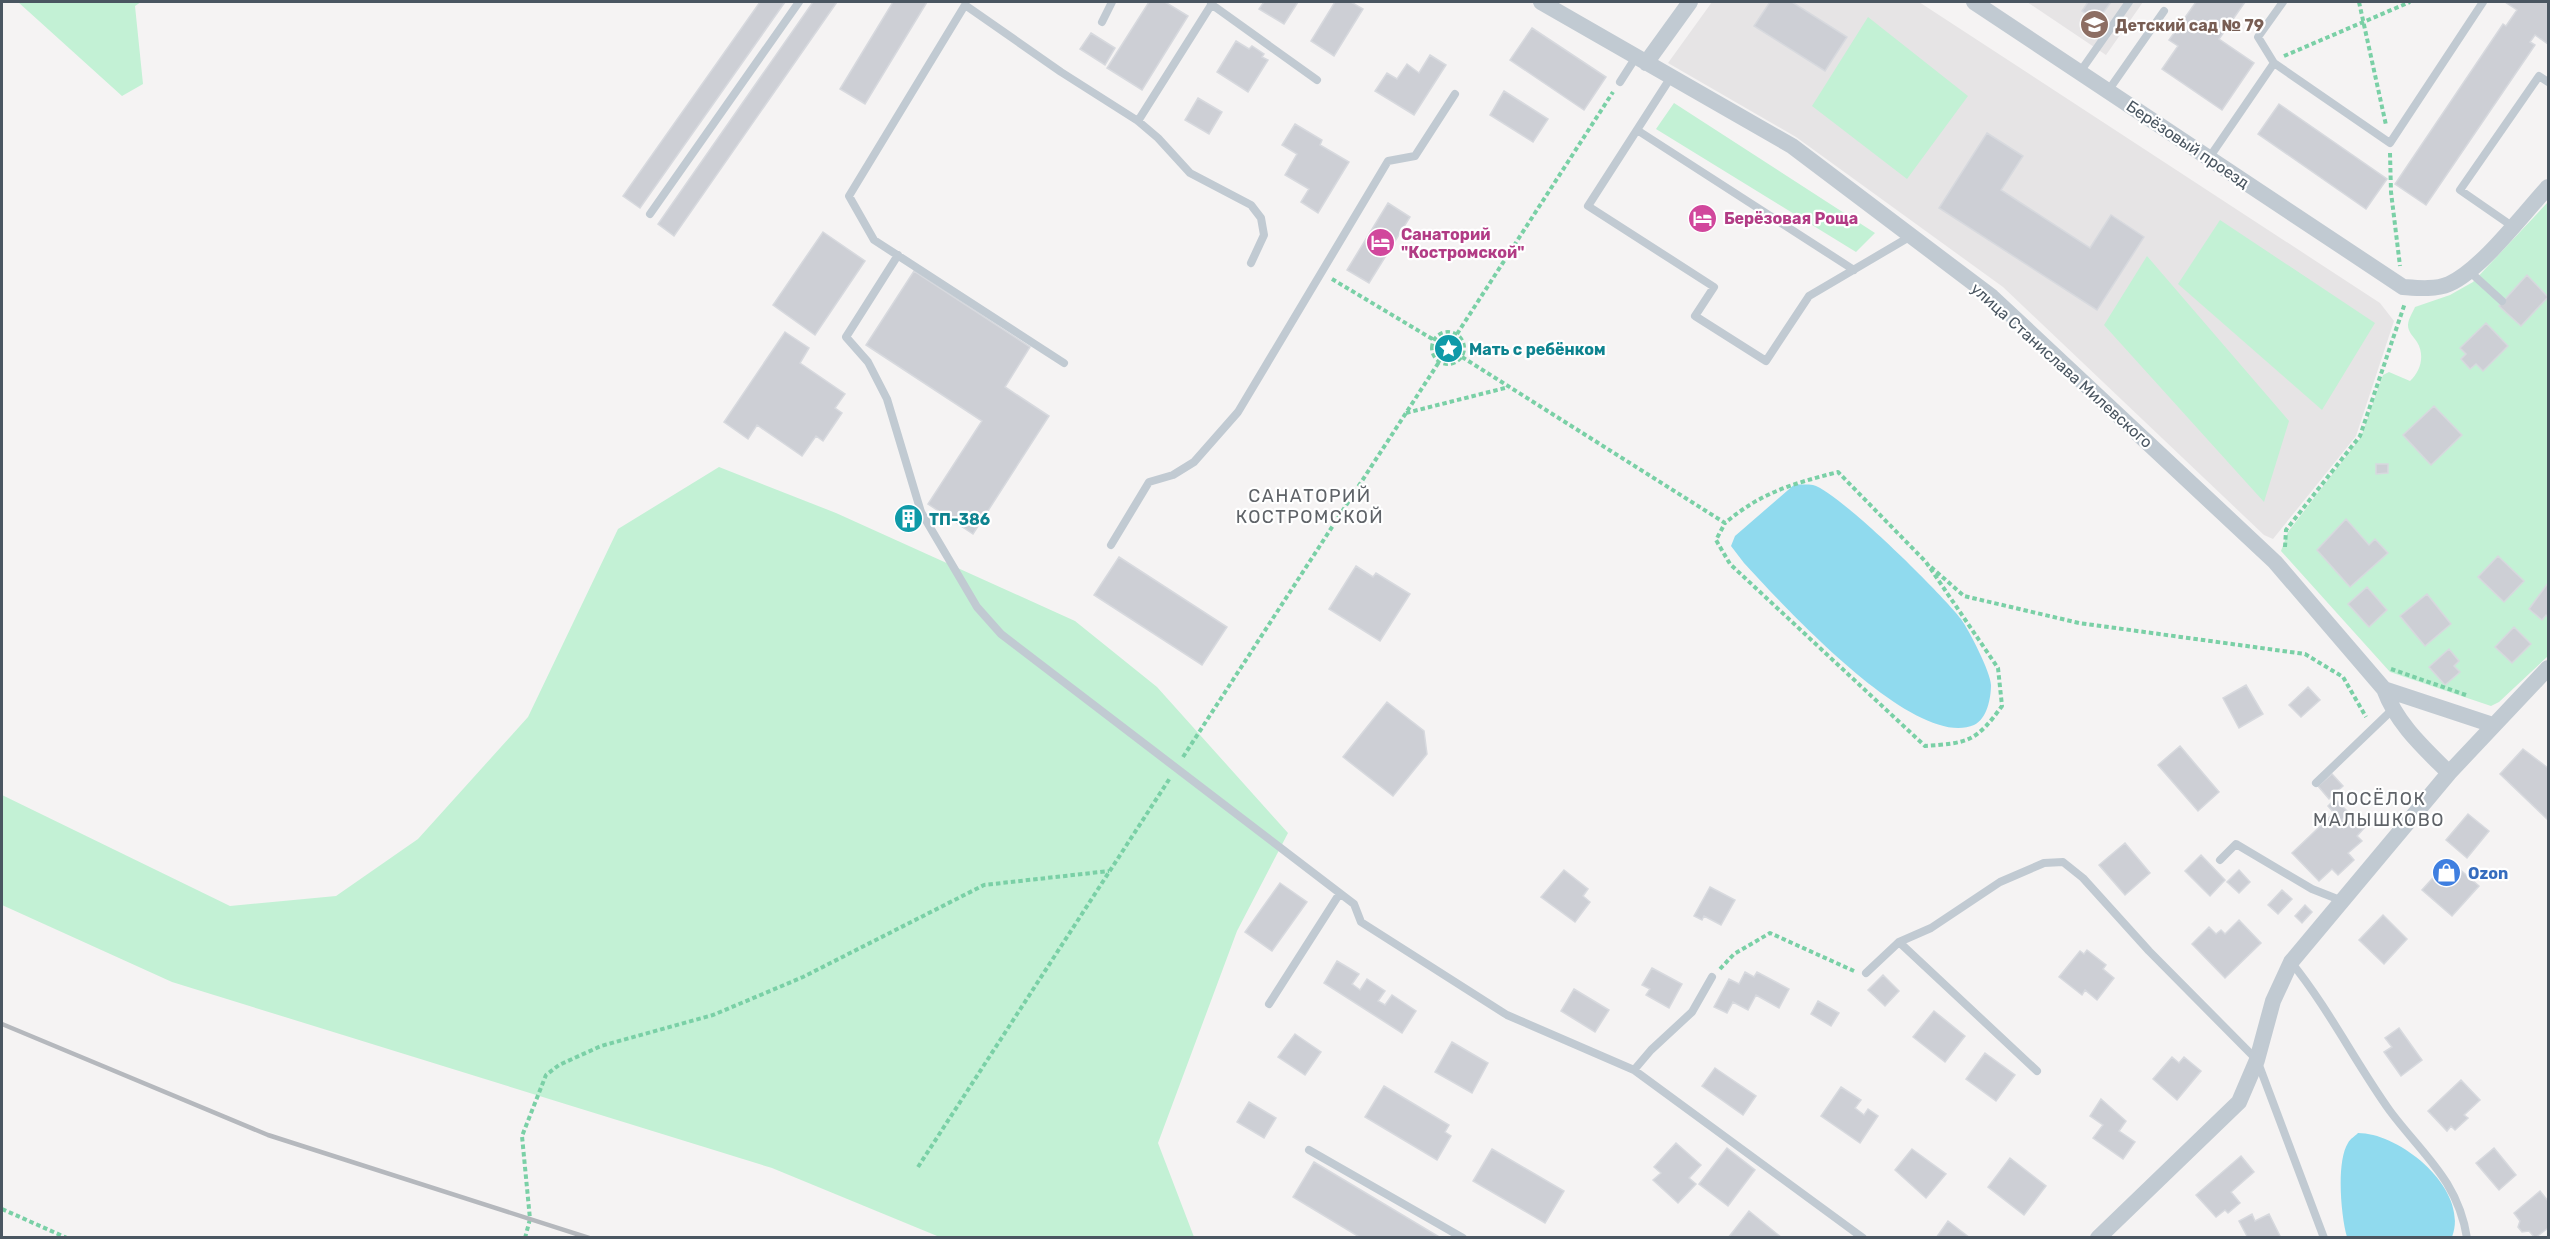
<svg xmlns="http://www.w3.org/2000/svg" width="2550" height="1239" font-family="Rubik,sans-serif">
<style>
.education{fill:#e6e4e5}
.green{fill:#c3f1d5}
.water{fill:#90daee}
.building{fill:#cdcfd5;stroke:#d7d9de;stroke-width:1.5}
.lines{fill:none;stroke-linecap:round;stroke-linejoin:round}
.path{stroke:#7ad0a6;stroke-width:4;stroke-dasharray:4.5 3;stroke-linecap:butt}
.lane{stroke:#c1cad2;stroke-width:8}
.street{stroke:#c1cad2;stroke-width:16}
.rail{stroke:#b5b8bd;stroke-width:4.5}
.labels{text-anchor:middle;stroke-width:4.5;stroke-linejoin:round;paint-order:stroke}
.education-label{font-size:16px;font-weight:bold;fill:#785e54;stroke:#fff;text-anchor:start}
.street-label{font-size:16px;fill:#4a5661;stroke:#fff}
.hotel-label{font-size:16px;font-weight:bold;fill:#b23c85;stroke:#fff;text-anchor:start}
.culture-label{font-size:16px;font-weight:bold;fill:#0d838f;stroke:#fff;text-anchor:start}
.shop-label{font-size:16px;font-weight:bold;fill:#366cbe;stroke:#fff;text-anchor:start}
.neighbourhood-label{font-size:18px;letter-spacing:1.5px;fill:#5f6368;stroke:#fff}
</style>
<rect width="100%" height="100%" fill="#f5f3f3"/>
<path class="education" d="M1712,2H1919L2380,303L2394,321L2356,436L2273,539L2264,535L2003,287L1796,137L1668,63Z
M2027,2H2143L2106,55Z"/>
<path class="green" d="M18,2H141L135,6L143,84L122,96Z
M1868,17L1968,96L1907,179L1812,106Z
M1674,103L1875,233L1856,252L1656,129Z
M2548,202V656L2499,702L2491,706L2390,672L2281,551L2288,532L2361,437L2383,375L2389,372L2410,381C2421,371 2425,355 2417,342C2413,336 2408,332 2408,325C2408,319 2413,312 2415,307L2450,295L2473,282Z
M2220,220L2375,323L2322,410L2178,284Z
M2147,256L2289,421L2264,502L2104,325Z
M719,467L836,513L1075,621L1157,687L1288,833L1237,931L1158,1143L1194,1237L942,1238L772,1168L172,982L2,905V795L230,906L336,896L418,839L528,717L618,529Z"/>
<path class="water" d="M1795,484C1800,485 1808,484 1813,485C1839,492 1942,594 1961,619C1969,630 1991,673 1991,685C1991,698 1987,719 1974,725C1915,751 1782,604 1744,563L1731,546L1735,536Z
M2358,1133C2401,1133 2470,1190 2452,1237H2347C2341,1216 2336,1162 2348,1143C2350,1139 2355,1136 2358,1133Z"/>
<path class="building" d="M760,2H785L640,208L623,196Z
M813,2H837L674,236L658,224Z
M893,2H927L865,104L840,89Z
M1149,2H1165L1188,16L1142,90L1107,68Z
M1264,2H1298L1284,24L1259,9Z
M1335,2H1351L1363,9L1334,56L1311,41Z
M1770,2H1792L1847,37L1825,71L1754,26Z
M2088,2H2111L2097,21L2082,11Z
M2196,2H2245L2219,39L2254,63L2222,110L2162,69L2178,46L2169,40Z
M2505,2H2548V44L2535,35L2530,42L2535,45L2426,205L2395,184L2503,24L2506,26L2517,10Z
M1532,28L1606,77L1584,110L1510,60Z
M1091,33L1115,48L1105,65L1080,49Z
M1236,41L1249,49L1252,46L1264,54L1262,57L1268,60L1248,92L1217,72Z
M1430,55L1446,65L1414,115L1375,91L1387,73L1397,79L1407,64L1419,73Z
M1504,91L1548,119L1533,142L1490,115Z
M1198,98L1222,112L1209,134L1185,120Z
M2279,104L2387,179L2366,209L2258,134Z
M1295,124L1322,140L1320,145L1349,162L1318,213L1301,202L1309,189L1285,175L1297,154L1282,145Z
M1987,133L2023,156L2001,190L2090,248L2111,215L2144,237L2097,310L1939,208Z
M1388,203L1410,217L1369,283L1347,270Z
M823,232L865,261L815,335L773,305Z
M914,271L1030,347L1005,387L1049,416L973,534L928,504L982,421L866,345Z
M2527,275L2548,297L2521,326L2499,306Z
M2486,323L2508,346L2483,371L2476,364L2470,369L2461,359L2466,354L2460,348Z
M785,332L809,348L800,363L845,394L835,408L842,413L823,441L816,436L802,456L757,425L748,439L724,422Z
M2434,406L2462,435L2431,465L2403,435Z
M2376,464H2388V473L2376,474Z
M907,512L915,517L909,526L901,522Z
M2346,519L2369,545L2375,539L2388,553L2350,587L2317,550Z
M2498,556L2524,581L2504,602L2478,577Z
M1119,557L1227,627L1202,665L1094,595Z
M1356,566L1373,577L1376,573L1410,594L1380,641L1329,609Z
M2548,583V617L2546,615L2542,620L2529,609Z
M2367,587L2387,610L2369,627L2348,604Z
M2427,594L2451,624L2425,646L2400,616Z
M2514,627L2531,644L2512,663L2495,647Z
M2449,649L2459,661L2454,666L2460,672L2445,685L2429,667Z
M2246,685L2263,714L2239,728L2223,698Z
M2308,687L2320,700L2301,717L2289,705Z
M1387,702L1424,731L1427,754L1393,796L1343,757Z
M2180,746L2219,792L2198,811L2158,765Z
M2523,749L2548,768V820L2500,774Z
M2332,774L2343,786L2329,799L2318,786Z
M2335,799L2349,813L2342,820L2347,825L2356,817L2365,827L2357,836L2362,841L2348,853L2354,860L2338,875L2332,869L2319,881L2292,853L2334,813L2328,806Z
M2468,814L2489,831L2467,858L2446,840Z
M2125,843L2150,873L2125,895L2099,865Z
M2201,855L2225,880L2210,896L2185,871Z
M2449,860L2479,886L2452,916L2422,890Z
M1564,870L1588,889L1583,896L1590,902L1575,922L1541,897Z
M2239,870L2250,882L2239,893L2227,882Z
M1280,883L1307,902L1272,951L1245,932Z
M1710,887L1735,900L1721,925L1704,916L1702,920L1694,916Z
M2282,890L2292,899L2278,914L2268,905Z
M2305,905L2312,912L2302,923L2295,916Z
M2383,915L2407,939L2384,964L2359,940Z
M2239,920L2261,943L2225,978L2192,944L2209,927L2216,934L2221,930L2225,934Z
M2087,950L2106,965L2103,969L2114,978L2097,1000L2085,990L2082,995L2059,977L2080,951L2084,954Z
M1337,961L1359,974L1352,984L1360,990L1367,979L1385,991L1378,1001L1385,1005L1392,995L1416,1011L1402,1033L1324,983Z
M1652,968L1682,984L1669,1008L1646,995L1650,989L1642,985Z
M1745,972L1754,977L1757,972L1789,989L1779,1008L1756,995L1748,1010L1733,1002L1727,1013L1714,1007L1729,979L1739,984Z
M1883,975L1899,991L1885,1006L1868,990Z
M1574,989L1609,1010L1595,1032L1561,1011Z
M1818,1001L1839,1013L1831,1026L1811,1014Z
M1934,1011L1965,1036L1945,1062L1913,1037Z
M2399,1028L2422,1060L2401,1076L2384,1052L2392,1047L2385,1038Z
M1295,1034L1321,1052L1305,1075L1278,1057Z
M1452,1042L1488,1063L1472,1093L1435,1072Z
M1985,1053L2015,1075L1996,1101L1966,1079Z
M2172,1057L2179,1063L2184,1057L2201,1071L2177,1100L2153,1079Z
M1715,1068L1756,1096L1743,1115L1702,1086Z
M2461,1080L2480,1100L2464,1115L2468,1118L2455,1130L2451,1126L2447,1131L2428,1111Z
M1384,1086L1449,1125L1445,1132L1451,1136L1437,1160L1365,1117Z
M1841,1087L1861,1100L1855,1108L1864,1115L1868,1109L1878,1116L1860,1143L1821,1116Z
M2101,1099L2126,1121L2119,1131L2135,1142L2123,1159L2093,1138L2103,1125L2090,1116Z
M1249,1102L1276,1118L1264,1138L1237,1122Z
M1676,1143L1701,1165L1689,1178L1696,1184L1678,1203L1653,1180L1661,1173L1654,1167Z
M1727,1148L1755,1170L1728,1206L1699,1184Z
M2494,1148L2516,1175L2499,1190L2476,1163Z
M1492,1149L1564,1191L1545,1223L1473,1181Z
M1912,1149L1946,1174L1926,1198L1895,1170Z
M2241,1156L2254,1172L2231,1192L2240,1203L2228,1213L2225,1210L2216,1217L2196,1195Z
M2010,1158L2046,1186L2024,1215L1988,1187Z
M1314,1162L1441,1238H1361L1293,1197Z
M2540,1191L2548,1201V1228L2535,1238L2529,1231L2522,1232L2518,1227L2520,1221L2514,1213Z
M1749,1211L1782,1238H1728Z
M2252,1214L2255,1221L2269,1214L2281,1238H2248L2239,1221Z
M1948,1221L1970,1238H1936Z"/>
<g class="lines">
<path class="path" d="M2359,2L2386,125
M2284,56L2410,2
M2390,153L2391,192L2400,266
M1332,279L1434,340
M1432 348a16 16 0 1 1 32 0a16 16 0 1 1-32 0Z
M1457,334L1613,92
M1462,357L1725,523C1762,492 1792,484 1838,472L1926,562L1998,668L2002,706C1976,742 1968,743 1925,746L1730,564L1716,540L1725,523
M1406,413L1509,387
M2285,547L2286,530L2360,436L2405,303
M1931,567L1964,596L2079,623L2305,654L2343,677L2366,717
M2391,669L2466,695
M1183,757L1439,362
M1720,969L1734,954L1770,933L1854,971
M918,1167L1170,778
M2,1209L67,1238
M525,1238L530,1219L522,1136L546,1075L559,1065L601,1046L713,1015L803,977L984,885L1109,871"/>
<path class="lane" d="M1211,4L1317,80
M1102,22L1112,2
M2274,63L2258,37L2283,2
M2080,72L2129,2
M1671,77L1588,206L1714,287L1695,316L1766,361L1809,296L1911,236
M1620,82L1636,57
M2108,91L2164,11
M1138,121L1213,2
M1637,130L1854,270
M2209,158L2274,63L2390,143L2483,2
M650,214L799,2
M2512,226L2460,190L2539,76L2548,82
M898,255L846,337L868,362L887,399L921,512L977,607L1001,634L1354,904L1361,922L1507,1015L1634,1070L1863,1238
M2469,271L2502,301
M1064,363L874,240L849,196L965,5L1061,72L1138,121L1158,138L1190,173L1251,205L1261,218L1264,235L1251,263
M1111,545L1149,482L1173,475L1194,462L1238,412L1388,161L1415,156L1455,94
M2316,783L2392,710
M2220,860L2236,844L2312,889L2340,900
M1899,942L2037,1071
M2291,962C2329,1009 2355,1062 2390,1111C2422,1154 2458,1180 2467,1238
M1866,973L1899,942L1931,928L2000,882L2044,863L2063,862L2083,878L2149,951L2257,1060L2324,1238
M1269,1004L1340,893
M1634,1070L1651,1050L1692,1012L1712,977
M1309,1150L1463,1238"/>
<path class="street" d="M1541,2L1792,146L1992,297L2275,562L2384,689C2397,724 2423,747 2449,773
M1974,2L2403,287C2417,288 2435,290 2449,284C2481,270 2523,214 2548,187
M1646,63L1690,2
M2384,689L2493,725
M2098,1238L2239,1102L2257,1060L2273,1001L2291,962L2449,773L2548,668"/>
<path class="rail" d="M2,1024L268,1135L589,1238"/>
</g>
<defs>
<symbol id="school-disc" viewBox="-11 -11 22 22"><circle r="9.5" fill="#8d6e63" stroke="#fff"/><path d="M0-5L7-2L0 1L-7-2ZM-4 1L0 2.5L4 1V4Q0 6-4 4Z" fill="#fff"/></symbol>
<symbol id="hotel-disc" viewBox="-11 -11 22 22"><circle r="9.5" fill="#d1479c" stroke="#fff"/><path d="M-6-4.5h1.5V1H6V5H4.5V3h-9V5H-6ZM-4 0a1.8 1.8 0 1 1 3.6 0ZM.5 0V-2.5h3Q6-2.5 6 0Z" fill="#fff"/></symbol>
<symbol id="sight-disc" viewBox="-11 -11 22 22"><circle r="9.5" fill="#0f9aa8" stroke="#fff"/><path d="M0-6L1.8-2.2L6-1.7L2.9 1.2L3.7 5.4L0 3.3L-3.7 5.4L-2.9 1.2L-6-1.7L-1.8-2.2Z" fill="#fff"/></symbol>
<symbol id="building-disc" viewBox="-11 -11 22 22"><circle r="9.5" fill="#0f9aa8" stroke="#fff"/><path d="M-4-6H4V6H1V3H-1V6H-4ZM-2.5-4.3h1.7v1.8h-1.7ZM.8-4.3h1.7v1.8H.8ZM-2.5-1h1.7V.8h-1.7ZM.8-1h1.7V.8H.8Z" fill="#fff"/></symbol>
<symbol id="shop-disc" viewBox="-11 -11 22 22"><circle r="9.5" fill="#3f7fe0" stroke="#fff"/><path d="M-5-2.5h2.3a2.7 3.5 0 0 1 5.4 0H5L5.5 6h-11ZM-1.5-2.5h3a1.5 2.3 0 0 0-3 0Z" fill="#fff"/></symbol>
</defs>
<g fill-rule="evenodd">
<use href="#school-disc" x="2078" y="8" width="33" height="33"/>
<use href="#hotel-disc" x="1686" y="202" width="33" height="33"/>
<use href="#hotel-disc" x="1364" y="226" width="33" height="33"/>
<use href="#sight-disc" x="1432" y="332" width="33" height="33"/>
<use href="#building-disc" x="892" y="502" width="33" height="33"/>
<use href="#shop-disc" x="2430" y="856" width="33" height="33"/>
</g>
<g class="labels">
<g class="education-label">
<text x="2115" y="31">Детский сад № 79</text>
</g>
<g class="street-label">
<text transform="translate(2188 144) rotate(34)" y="6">Берёзовый проезд</text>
<text transform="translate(2062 365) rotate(42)" y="6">улица Станислава Милевского</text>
</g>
<g class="hotel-label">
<text x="1724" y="224">Берёзовая Роща</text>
<text x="1401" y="240">Санаторий<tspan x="1401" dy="18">"Костромской"</tspan></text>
</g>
<g class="culture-label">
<text x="1469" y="355">Мать с ребёнком</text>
<text x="929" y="525">ТП-386</text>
</g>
<g class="shop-label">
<text x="2468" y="879">Ozon</text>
</g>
<g class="neighbourhood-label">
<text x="1310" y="502">САНАТОРИЙ<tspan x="1310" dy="21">КОСТРОМСКОЙ</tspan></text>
<text x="2379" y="805">ПОСЁЛОК<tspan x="2379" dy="21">МАЛЫШКОВО</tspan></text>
</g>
</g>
<rect width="2550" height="1239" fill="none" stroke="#4a5661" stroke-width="6"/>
</svg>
